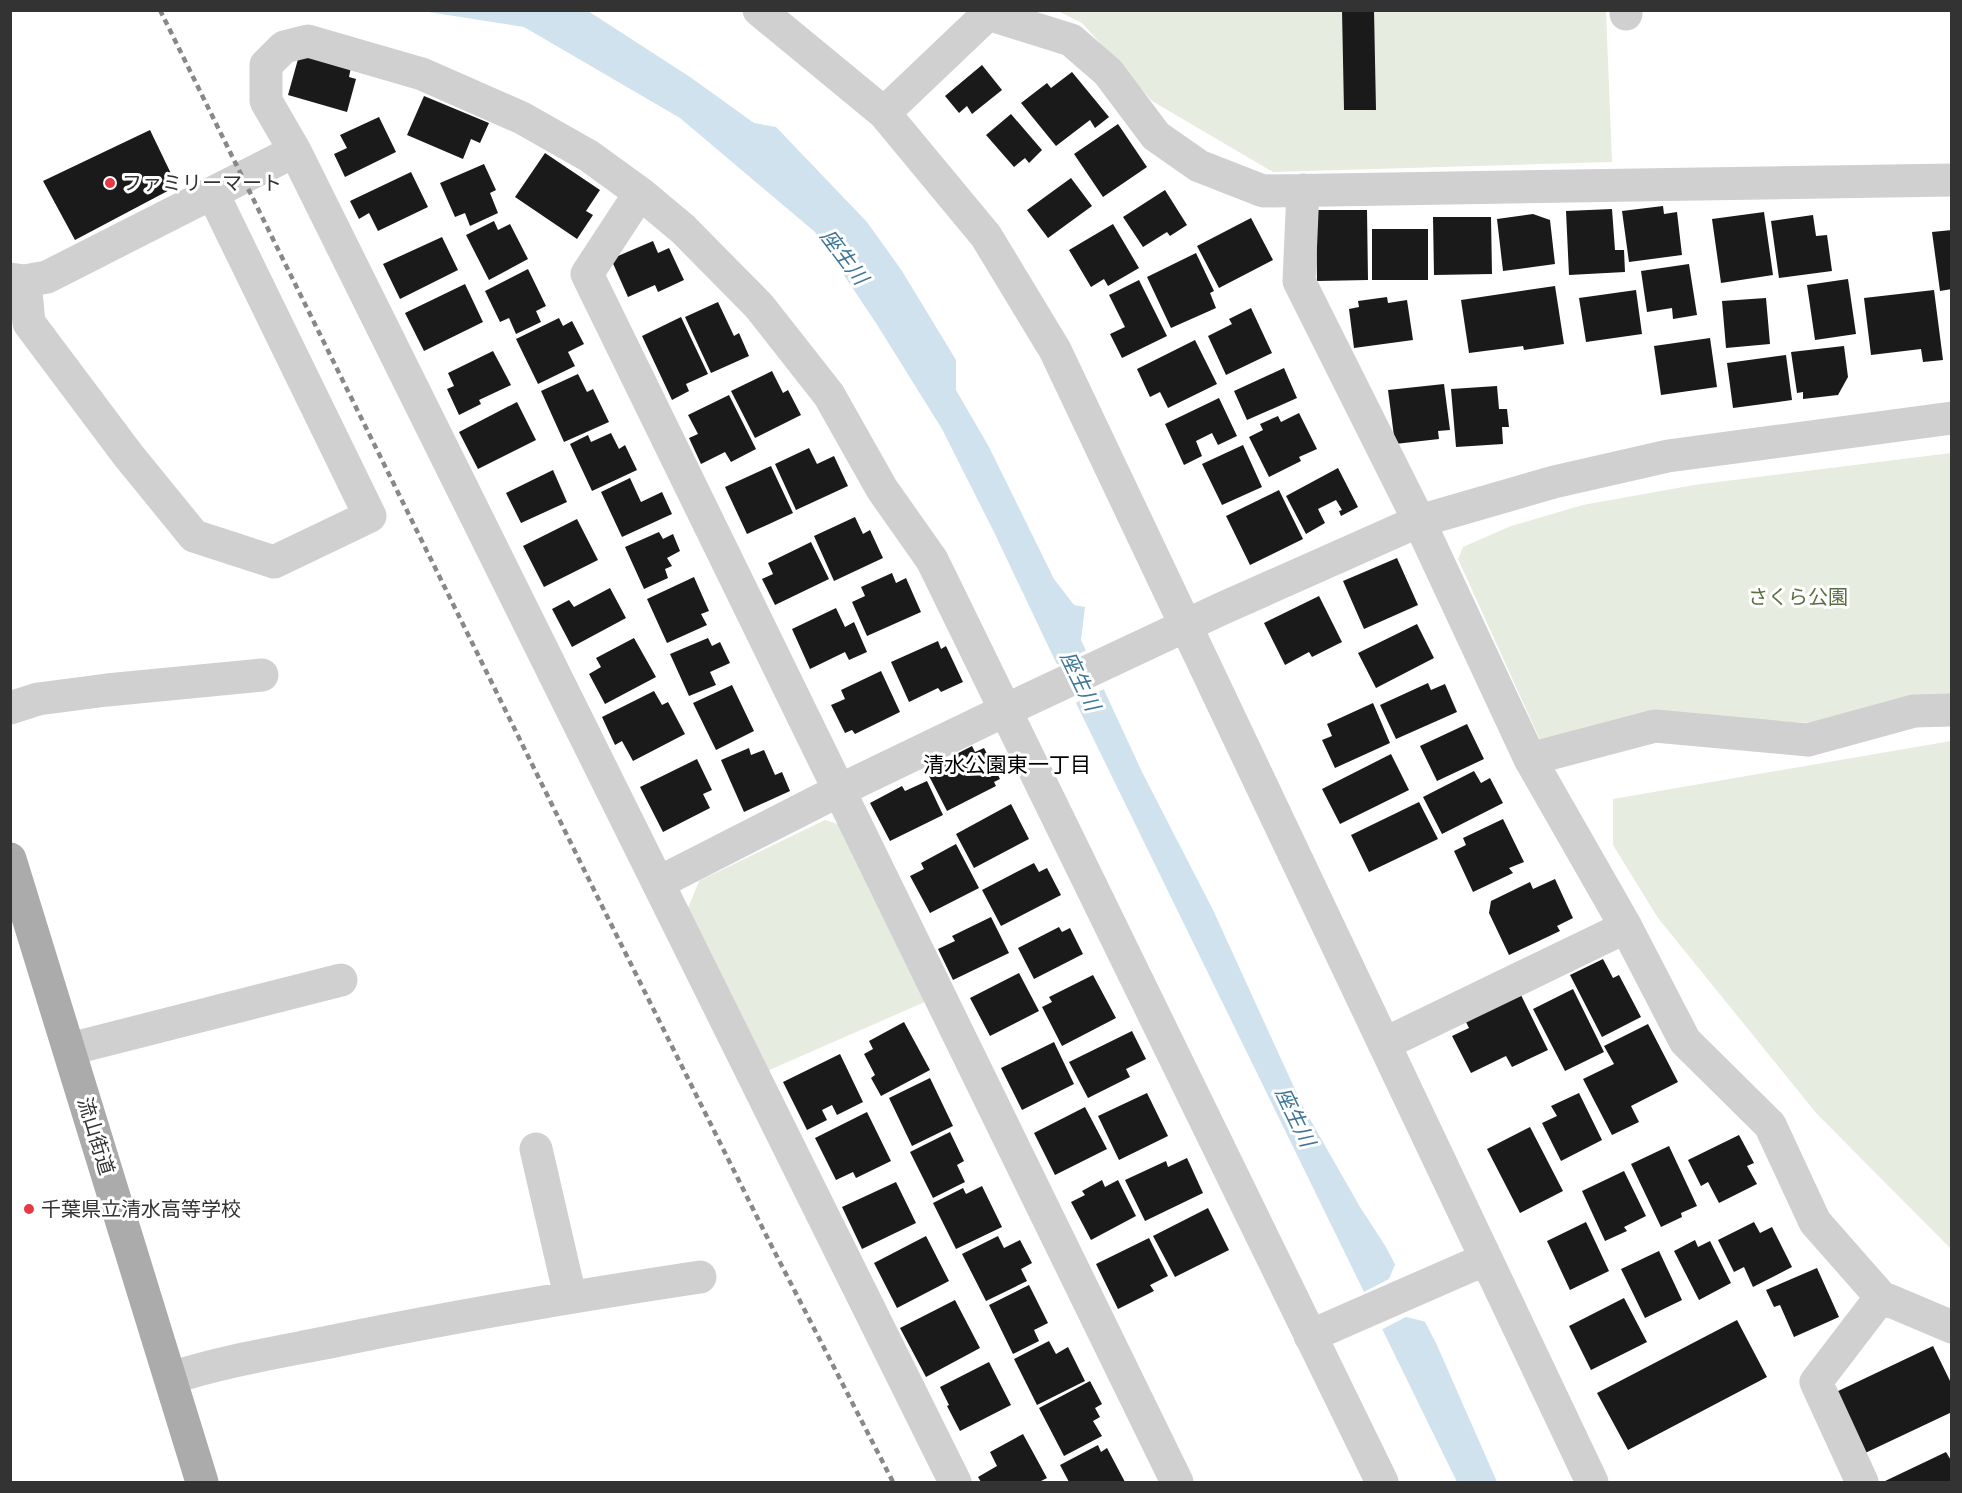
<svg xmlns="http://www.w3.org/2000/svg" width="1962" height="1493" font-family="Quicksand,'Noto Sans JP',sans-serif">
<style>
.green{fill:#e6ecdf}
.water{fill:#cfe2ee}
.pier{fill:#fff}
.building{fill:#1a1a1a}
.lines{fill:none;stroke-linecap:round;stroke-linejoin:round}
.minor{stroke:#d0d0d0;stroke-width:33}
.major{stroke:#ababab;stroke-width:33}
.rail{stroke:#888;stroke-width:4.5;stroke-dasharray:6 4.5;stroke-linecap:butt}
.poi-dot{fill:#e63946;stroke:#fff;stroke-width:2}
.labels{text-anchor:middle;stroke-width:6;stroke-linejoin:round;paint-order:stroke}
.poi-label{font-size:20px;fill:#333;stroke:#fff;text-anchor:start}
.park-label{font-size:20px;fill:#56703f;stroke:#fff}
.street-label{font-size:20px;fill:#333;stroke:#fff}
.water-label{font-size:21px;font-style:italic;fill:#3f7597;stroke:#fff}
.neighbourhood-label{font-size:21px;fill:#000;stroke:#fff}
</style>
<rect width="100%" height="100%" fill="#fff"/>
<path class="green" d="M1058,11H1606L1612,162L1273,172L1152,101L1082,23Z
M1951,453V697L1811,723L1661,715L1541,742L1458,559L1463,547L1511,526L1583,505L1694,485Z
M1951,741H1952L1951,1249L1817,1114L1658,918L1613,845V799Z
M825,820L841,825L927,1001L767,1071L688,908L699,881Z"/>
<path class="water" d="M422,11H588L690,77L754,123L776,127L867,222L902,271L956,360V390L989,447L1054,579L1074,605L1085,607L1081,640L1142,772L1213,910L1303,1107L1360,1207L1386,1247L1436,1343L1497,1482H1457L1051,652L994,532L942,429L876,323L815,232L680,118L524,27Z"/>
<path class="pier" d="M1089,649L1106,688L1073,704L1054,666Z
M1396,1262L1427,1322L1406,1317L1379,1331L1360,1294L1389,1279Z"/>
<path class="building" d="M1342,10H1374L1376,110H1344Z
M300,52L351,67L349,77L356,79L347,112L288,95Z
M982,65L1002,90L972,114L967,106L959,113L945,96Z
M1072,72L1109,117L1095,128L1090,120L1056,146L1021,103L1047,83L1051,88Z
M424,96L489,123L480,143L471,139L463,159L407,135Z
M1011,114L1042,150L1029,163L1025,158L1014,167L986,135Z
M379,117L396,152L345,177L334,154L347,148L340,135Z
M1118,124L1147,167L1103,197L1074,154Z
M150,130L177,186L75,240L43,181Z
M545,153L600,190L586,211L593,215L577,239L515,197Z
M484,164L496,190L490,193L498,213L470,226L465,213L455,217L440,183Z
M411,172L428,207L378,231L369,213L359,219L350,201Z
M1071,178L1092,206L1048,238L1027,210Z
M1165,190L1187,225L1170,236L1167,232L1143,247L1123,217Z
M1663,206L1664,214L1677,212L1682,255L1629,262L1622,211Z
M1612,209L1615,250H1624L1625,272L1569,275L1566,211Z
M1316,210H1367L1368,280L1317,281Z
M1764,212L1773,275L1721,283L1712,219Z
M1533,214L1550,220L1555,264L1503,271L1497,219Z
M1813,215L1816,236L1827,235L1832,271L1779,278L1771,221Z
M1433,217H1491L1492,274L1434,275Z
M1251,218L1273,260L1219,288L1197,246Z
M494,221L498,230L510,224L528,259L489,280L466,235Z
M1113,224L1139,268L1108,286L1104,279L1091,287L1069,250Z
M1372,229H1428V280H1372Z
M1952,230V289L1940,291L1932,232Z
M442,237L458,270L400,299L383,264Z
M653,241L658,253L669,248L684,280L658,292L655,285L628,297L611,259Z
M1196,253L1214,291L1210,293L1216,308L1171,328L1147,277Z
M1689,264L1697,315L1673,319L1672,308L1647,312L1641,271Z
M528,269L546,306L536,311L541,322L516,334L509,318L500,322L485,291Z
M1848,279L1856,334L1815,340L1807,285Z
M1139,280L1167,336L1122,358L1110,334L1125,327L1109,295Z
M465,284L483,322L424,351L405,313Z
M1555,286L1564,344L1524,350L1523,346L1469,353L1461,300Z
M1636,290L1642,334L1586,342L1579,298Z
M1934,290L1943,360L1923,362L1921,349L1871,355L1864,298Z
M1387,297L1388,303L1407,300L1413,340L1354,348L1349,309L1359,307L1358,301Z
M1766,298L1770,344L1726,348L1722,301Z
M718,302L734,336L739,333L749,356L711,373L685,317Z
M1251,308L1272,353L1226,375L1208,336L1232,324L1229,319Z
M681,317L708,374L686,384L689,391L672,400L642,336Z
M559,318L563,326L572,321L584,344L568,352L575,366L538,384L516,339Z
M1710,338L1717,387L1661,395L1654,346Z
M1195,340L1217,384L1168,408L1160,392L1150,397L1137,369Z
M1844,346L1848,377L1838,395L1803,399V392L1797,393L1791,352Z
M493,351L511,385L479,400L481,404L459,415L447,389L454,386L448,373Z
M1786,355L1792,400L1733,408L1727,363Z
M1284,368L1297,398L1247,420L1234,391Z
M772,371L783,393L788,390L801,415L755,438L731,391Z
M578,374L587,392L593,389L609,422L564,442L541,391Z
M1444,384L1450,430L1438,431L1439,439L1395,444L1388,390Z
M1497,386L1499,409H1507L1509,427H1502L1503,444L1456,447L1451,389Z
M729,395L756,449L731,462L725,452L701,464L689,438L698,434L688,415Z
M1219,398L1237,436L1218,445L1212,433L1196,441L1202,456L1184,465L1165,424Z
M517,402L536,440L478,469L459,432Z
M1299,413L1317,449L1299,457L1301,461L1269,477L1249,437L1263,430L1260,424L1278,416L1281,422Z
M611,433L619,449L625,445L637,470L592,491L570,444L588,435L591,442Z
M1243,445L1262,487L1222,505L1202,464Z
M809,448L817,464L834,456L848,486L796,510L775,464Z
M771,466L793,513L747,534L725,487Z
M1338,468L1358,507L1341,516L1339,511L1342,510L1336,500L1318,509L1325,523L1306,534L1286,496Z
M553,470L567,502L521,523L506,493Z
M630,478L641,502L662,492L672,514L622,537L601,492Z
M1279,490L1303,539L1250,565L1226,516Z
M855,517L863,534L870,530L883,558L834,581L814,536Z
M577,519L598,560L544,587L523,546Z
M659,532L663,539L673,534L680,551L667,558L672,566L665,569L668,578L644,589L625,547Z
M811,542L829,579L775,605L762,579L773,574L768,563Z
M1397,558L1418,605L1364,629L1343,581Z
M892,573L896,583L906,578L921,612L867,636L852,602L865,596L861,587Z
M694,577L709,611L701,614L707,625L667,643L647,599Z
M610,588L626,618L572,647L552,609L569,600L574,607Z
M1319,596L1342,642L1312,657L1309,652L1285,665L1264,623Z
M836,608L845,627L854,622L867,652L849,660L845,652L810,669L792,629Z
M1417,624L1434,658L1376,688L1358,653Z
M634,638L656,677L605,704L589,674L601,667L596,658Z
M708,638L712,646L720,642L730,663L710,672L716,685L689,696L670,654Z
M938,641L941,649L946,646L963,682L941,692L938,688L909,702L891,662Z
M881,671L900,712L855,734L852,730L845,733L831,705L845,699L841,690Z
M1428,683L1431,690L1445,684L1457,712L1396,739L1380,705Z
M732,685L754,731L716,750L693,703Z
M654,691L662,705L668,702L685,734L633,761L622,741L615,745L602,717Z
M1373,703L1390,743L1335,768L1322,740L1332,736L1327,724Z
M1467,724L1484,759L1437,781L1420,746Z
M972,746L975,752L984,748L1000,779L994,782L996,786L947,811L929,776L938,772L935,765Z
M749,748L751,755L764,750L775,775L782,772L790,791L744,812L721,760Z
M1391,754L1409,790L1340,824L1322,789Z
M697,759L712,790L703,794L710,808L663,832L640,787Z
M1474,771L1481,783L1490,778L1503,803L1442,834L1423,797Z
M927,781L943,815L890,841L870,803L902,786L905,791Z
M1419,802L1438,839L1369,872L1351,835Z
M1011,804L1029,839L974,868L956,834Z
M1503,819L1524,862L1509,868L1513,873L1473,892L1454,851L1466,845L1463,838Z
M956,844L979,888L930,913L910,876L924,869L921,863Z
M1034,863L1039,872L1047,868L1061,895L1001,926L982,890Z
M1555,879L1573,918L1557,926L1560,931L1509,955L1489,913L1491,901L1530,882L1533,889Z
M991,917L1009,953L953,980L938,949L955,941L952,936Z
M1059,927L1062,932L1070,928L1083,954L1034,979L1018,948Z
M1603,959L1613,978L1619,975L1641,1017L1602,1037L1570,975Z
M1019,973L1039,1011L990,1036L970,998Z
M1093,975L1116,1018L1062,1046L1042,1007L1052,1002L1049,997Z
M1573,989L1604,1052L1565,1071L1533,1009Z
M1519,991L1548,1050L1512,1067L1506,1056L1471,1073L1452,1036L1469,1028L1464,1018Z
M904,1022L930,1070L881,1096L871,1078L875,1075L864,1054L873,1049L869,1041Z
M1648,1024L1678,1082L1631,1106L1639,1122L1612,1135L1583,1079L1614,1064L1604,1046Z
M1132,1031L1146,1059L1126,1069L1130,1077L1088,1098L1069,1062Z
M1054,1042L1074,1084L1022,1110L1001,1068Z
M840,1054L863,1102L837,1115L832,1105L822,1110L827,1120L807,1130L783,1082Z
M930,1078L953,1126L912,1146L889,1098Z
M1147,1093L1168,1136L1119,1160L1098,1116Z
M1579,1093L1602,1140L1561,1161L1542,1123L1557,1116L1551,1106Z
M1085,1107L1107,1149L1055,1175L1034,1133Z
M867,1112L891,1161L856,1178L853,1172L836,1180L815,1138Z
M1530,1127L1563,1191L1520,1213L1487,1149Z
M950,1132L964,1161L957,1165L965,1182L933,1198L910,1152Z
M1739,1135L1754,1163L1747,1166L1757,1184L1719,1203L1708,1182L1701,1186L1688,1160Z
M1669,1146L1697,1206L1681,1213L1682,1217L1661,1227L1631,1164Z
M1187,1158L1203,1193L1145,1221L1125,1180L1166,1161L1168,1167Z
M1624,1171L1646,1216L1624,1227L1627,1231L1605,1241L1582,1191Z
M1102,1180L1105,1187L1118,1180L1136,1216L1091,1240L1071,1202L1085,1195L1082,1191Z
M896,1182L916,1223L862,1249L842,1207Z
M982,1186L1002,1227L956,1249L933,1203L963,1188L966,1194Z
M1208,1208L1229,1250L1175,1277L1153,1236Z
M1586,1222L1609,1271L1570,1290L1547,1241Z
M1754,1222L1760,1233L1772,1227L1792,1267L1753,1287L1744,1267L1734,1272L1718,1240Z
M926,1236L949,1281L897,1308L874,1263Z
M998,1236L1004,1248L1020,1240L1032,1263L1021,1269L1027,1281L986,1301L962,1254Z
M1149,1238L1168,1276L1150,1285L1154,1291L1118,1309L1096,1264Z
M1695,1240L1698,1247L1710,1241L1731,1283L1699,1300L1674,1251Z
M1659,1251L1682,1300L1645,1318L1621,1269Z
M1817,1268L1839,1317L1794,1337L1780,1305L1774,1307L1766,1290Z
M1029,1285L1048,1323L1034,1330L1039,1341L1013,1354L989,1305Z
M1624,1298L1647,1342L1591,1370L1569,1326Z
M955,1300L980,1348L926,1377L900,1328Z
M1737,1320L1767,1377L1628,1450L1597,1393Z
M1049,1341L1056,1354L1068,1347L1085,1381L1037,1405L1014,1359Z
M1933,1346L1952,1385V1412L1863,1454L1834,1393Z
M989,1362L1011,1405L960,1431L947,1406L949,1405L940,1387Z
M1090,1381L1102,1404L1095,1408L1100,1417L1093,1421L1102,1436L1064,1456L1039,1408Z
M1023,1434L1047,1478L1039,1482H981L978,1477L997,1466L990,1452Z
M1098,1445L1101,1452L1107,1448L1125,1482H1069L1060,1465Z
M1946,1452L1952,1462V1482H1883Z"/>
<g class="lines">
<path class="minor" d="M759,10L884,113L986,236L1055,350L1592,1482
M987,10L988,14L1071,40L1108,72L1156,136L1199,166L1263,191L1952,180
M1626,10V14
M884,113L988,14
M1303,190L1299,281L1419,521L1530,759L1626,927L1685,1041L1770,1125L1815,1222L1881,1297L1952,1327
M640,193L587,274L1177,1482
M10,279L25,281L47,277L295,151
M25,281L29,323L128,455L194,536L274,562L370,516L213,194
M10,708L38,699L107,690L262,675
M1530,759L1655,726L1808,740L1914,711L1952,710
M658,883L838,791L1006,710L1221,609L1419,521L1554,482L1668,456L1952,418
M1384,1044L1626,927
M70,1049L341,980
M536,1149L570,1296
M1310,1336L1486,1259
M171,1378C227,1360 286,1351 344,1339C463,1315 581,1295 700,1277
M955,1482L295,151L266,101V65L284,47L308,41L422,74L522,118L589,156L640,193L683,229L759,306L829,395L882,489L932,560L1382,1482
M1862,1482L1816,1382L1881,1297"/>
<path class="major" d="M10,859L202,1482"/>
<path class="rail" d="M160,10L600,902L767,1237L893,1482"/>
</g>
<g class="poi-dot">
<circle cx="110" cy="183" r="6"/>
<circle cx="29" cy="1209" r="6"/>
</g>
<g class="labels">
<g class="poi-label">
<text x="122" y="190">ファミリーマート</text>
<text x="41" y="1216">千葉県立清水高等学校</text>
</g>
<g class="park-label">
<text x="1798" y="604">さくら公園</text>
</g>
<g class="street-label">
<text transform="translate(96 1136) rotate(73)" y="7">流山街道</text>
</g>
<g class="water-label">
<text transform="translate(844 257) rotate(53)" y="7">座生川</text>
<text transform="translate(1080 681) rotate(64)" y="7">座生川</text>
<text transform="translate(1295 1117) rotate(64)" y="7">座生川</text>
</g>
<g class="neighbourhood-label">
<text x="1007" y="772">清水公園東一丁目</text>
</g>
</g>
<rect width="1962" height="1493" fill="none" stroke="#333333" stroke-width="24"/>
</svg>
